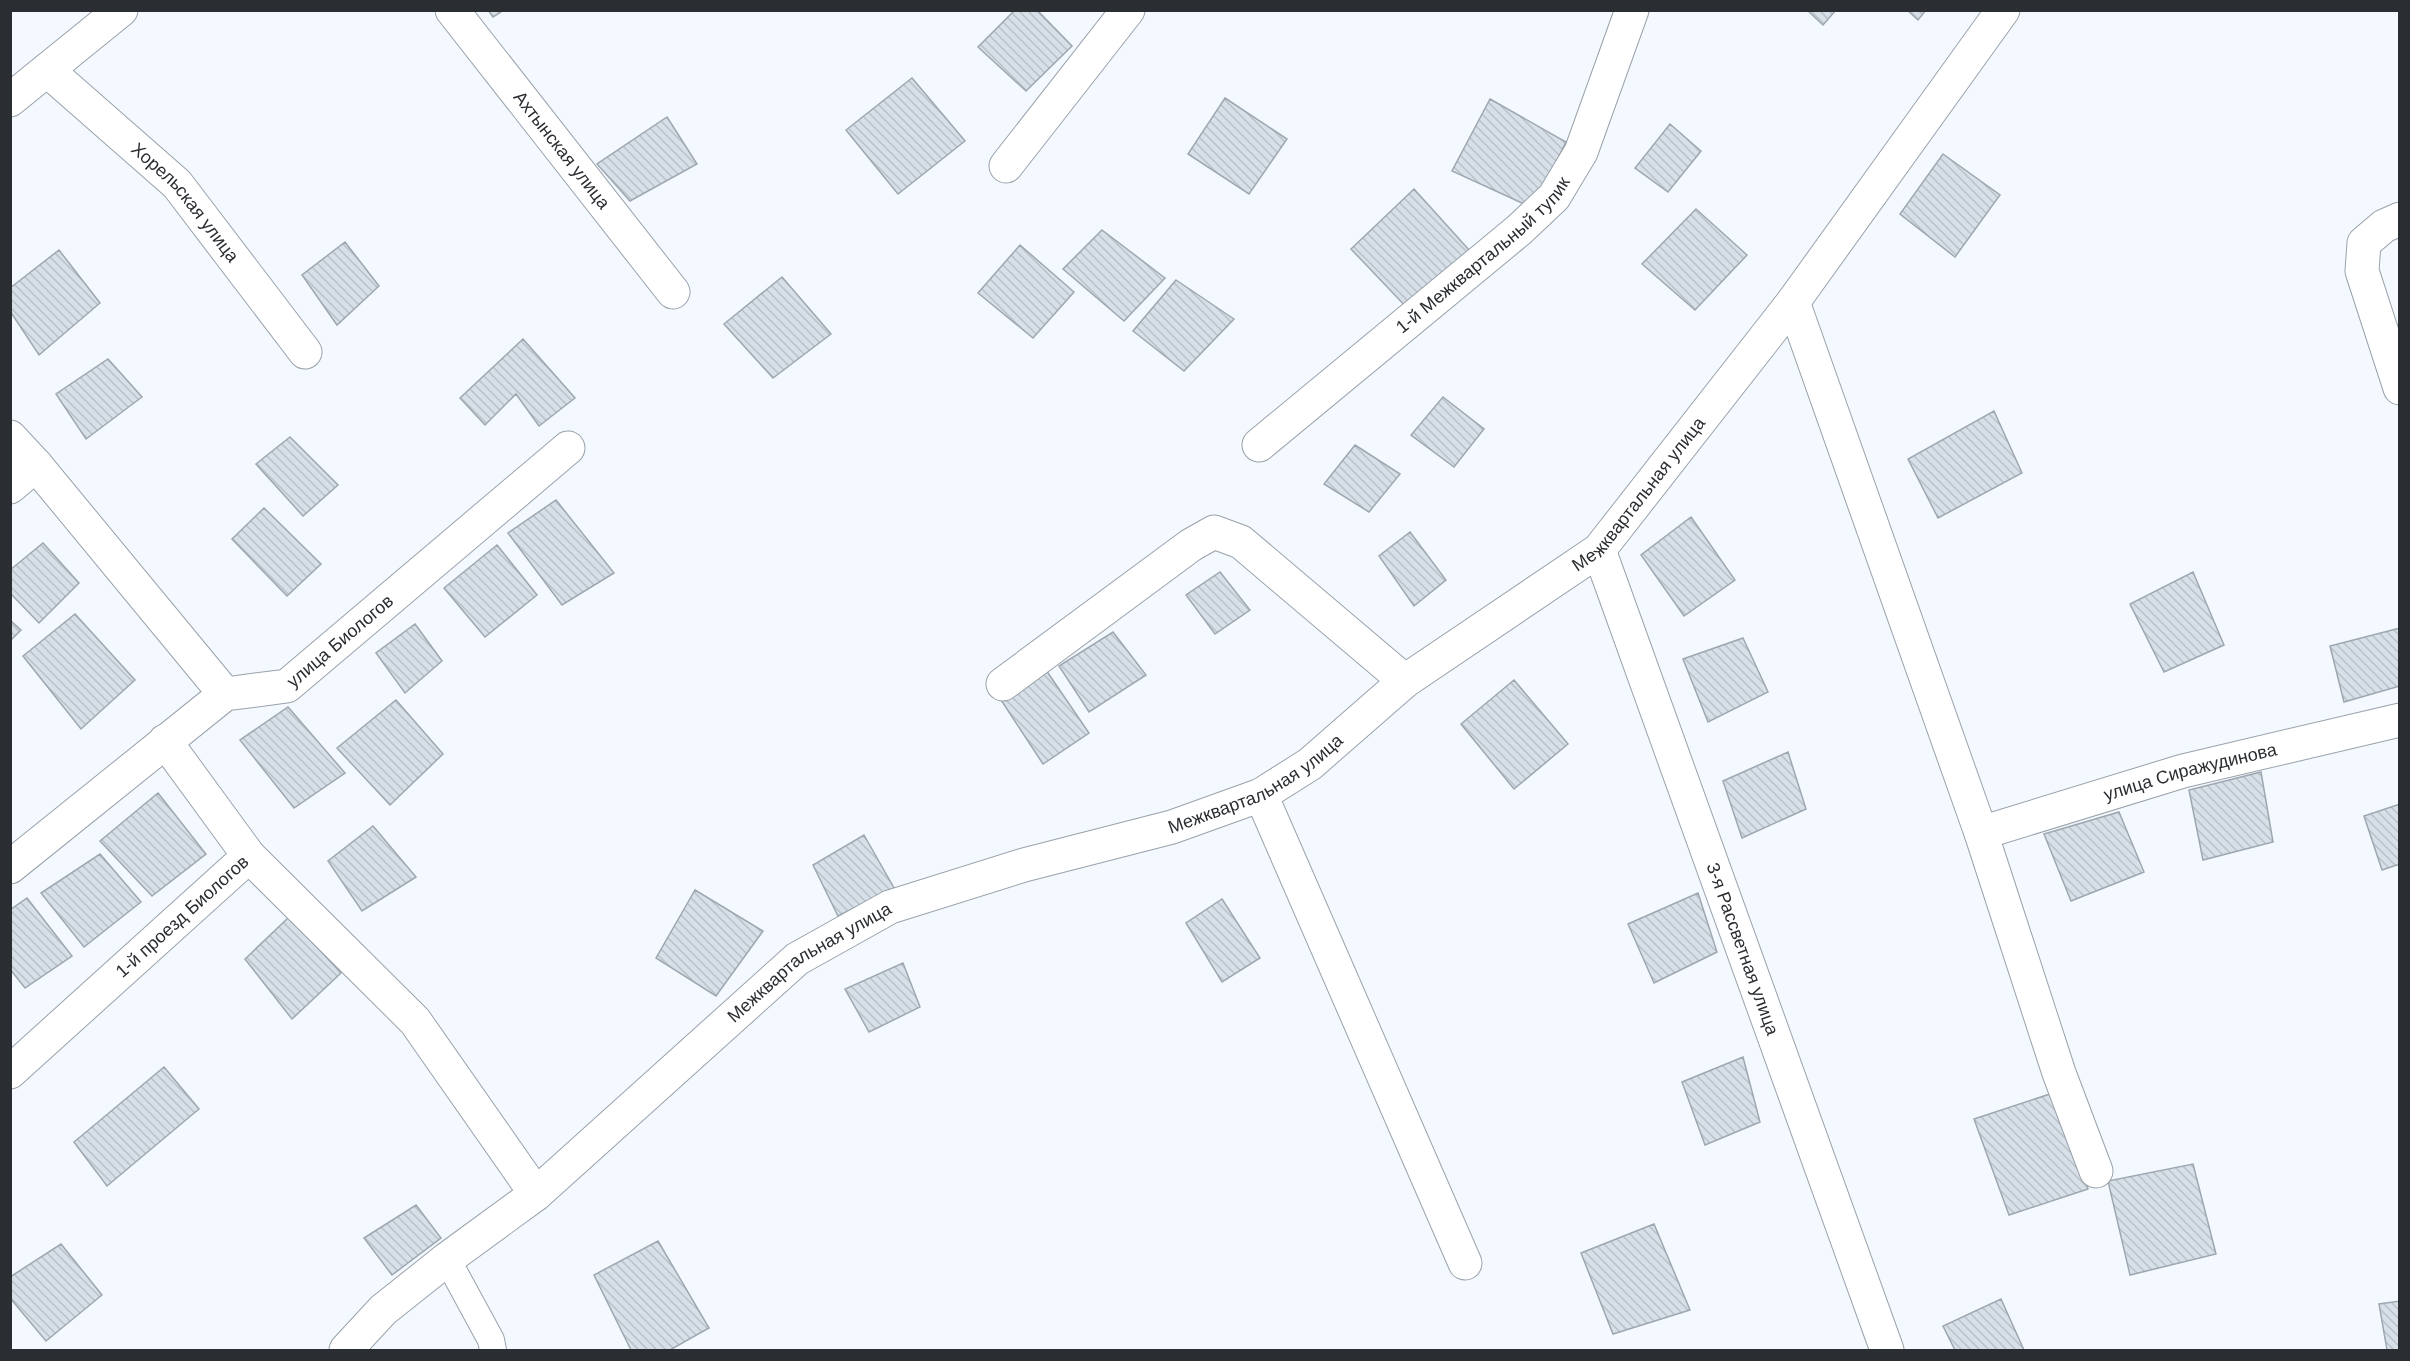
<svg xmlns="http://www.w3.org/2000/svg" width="2410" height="1361" font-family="Helvetica,sans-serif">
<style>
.building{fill:url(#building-back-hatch);stroke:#9ea7b0;stroke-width:1.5}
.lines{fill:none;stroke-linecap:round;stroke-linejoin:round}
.lane-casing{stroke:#99a2ab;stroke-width:28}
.street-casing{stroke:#99a2ab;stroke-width:35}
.lane{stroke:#fff;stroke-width:26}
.street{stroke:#fff;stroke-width:33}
.labels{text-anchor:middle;stroke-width:5;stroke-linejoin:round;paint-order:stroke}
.street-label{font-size:18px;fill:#2a2d31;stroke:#fff}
</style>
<defs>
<pattern id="building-back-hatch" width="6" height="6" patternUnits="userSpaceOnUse" patternTransform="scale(1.5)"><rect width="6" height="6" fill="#d7e0e9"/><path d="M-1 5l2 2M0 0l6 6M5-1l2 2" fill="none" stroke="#b9c0c8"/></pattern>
</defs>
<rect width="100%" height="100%" fill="#f3f9ff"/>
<path class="building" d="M488,10H504L493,17Z
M1015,10H1037L1072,46L1026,91L978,47Z
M1807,10H1836L1823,25Z
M1907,10H1926L1918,20Z
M912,78L965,141L898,194L846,130Z
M1225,98L1287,139L1249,194L1188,154Z
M1490,99L1566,142L1533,208L1452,171Z
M667,117L697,164L630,201L597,164Z
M1670,124L1701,151L1668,192L1635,168Z
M1943,154L2000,195L1955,257L1900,214Z
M1414,189L1470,251L1411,312L1351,249Z
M1696,209L1747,255L1695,310L1642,264Z
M1102,230L1165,278L1124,321L1063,269Z
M345,242L379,286L337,325L302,275Z
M1020,245L1074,292L1033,338L978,293Z
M59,250L100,303L39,355L10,311V288Z
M782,277L831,334L773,378L724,324Z
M1176,280L1234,319L1184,371L1133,331Z
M523,339L575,398L539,426L516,394L485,425L460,398Z
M108,359L142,397L86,439L56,394Z
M1443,397L1484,429L1454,467L1411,435Z
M1994,411L2022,473L1938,518L1908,459Z
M290,437L338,485L303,516L256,464Z
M1355,445L1400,474L1369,512L1324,484Z
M556,500L614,573L562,605L508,533Z
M264,508L321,564L287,596L232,539Z
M1691,517L1735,580L1684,616L1641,555Z
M1410,532L1446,580L1414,606L1379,556Z
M43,543L79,583L39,623L10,593V570Z
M497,545L537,595L485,637L444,588Z
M1220,572L1250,610L1215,634L1186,595Z
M2193,572L2224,645L2164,672L2130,604Z
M75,614L135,680L81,729L23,656Z
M10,620L21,630L10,641Z
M415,624L442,661L405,693L376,653Z
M2400,628V686L2344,702L2330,646Z
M1113,632L1146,675L1089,712L1059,666Z
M1743,638L1768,692L1708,722L1683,659Z
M1046,670L1089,733L1043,764L1001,700Z
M1514,680L1568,744L1514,789L1461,724Z
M396,700L443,754L390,805L337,748Z
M288,707L345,773L294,808L240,740Z
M1788,752L1806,809L1742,838L1723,781Z
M2261,772L2273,842L2203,860L2189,790Z
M158,793L206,854L152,896L100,841Z
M2400,804V864L2382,870L2364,816Z
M2119,812L2144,872L2071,901L2044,834Z
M373,826L416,877L362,911L328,861Z
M864,835L894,888L838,916L813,865Z
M100,854L141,902L84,947L41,893Z
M695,890L763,931L716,996L656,958Z
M1698,893L1717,952L1654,983L1628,924Z
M27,898L72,956L25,988L10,969V910Z
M1222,899L1260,958L1222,982L1186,923Z
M289,917L341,973L292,1019L245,959Z
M903,963L920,1007L869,1032L845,989Z
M1743,1057L1760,1122L1705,1145L1682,1082Z
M164,1067L199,1109L107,1186L74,1142Z
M2053,1093L2088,1189L2009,1215L1974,1119Z
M2193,1164L2216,1254L2130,1275L2108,1181Z
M416,1205L441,1238L392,1275L364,1238Z
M1654,1224L1690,1310L1613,1334L1581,1253Z
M658,1241L709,1328L670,1350H631L594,1275Z
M61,1244L102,1295L46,1341L10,1298V1277Z
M2001,1299L2024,1350H1955L1943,1326Z
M2400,1301V1350H2387L2379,1304Z"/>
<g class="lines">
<defs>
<path id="lane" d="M447,1259L491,1340L493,1350"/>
<g id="street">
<path id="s1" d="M452,10L673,292"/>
<path id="s2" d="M47,70L177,184L305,352"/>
<path d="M10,100L121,10"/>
<path d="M1006,166L1128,10"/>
<path d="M2400,219L2384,226L2364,243L2362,271L2400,388"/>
<path d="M1793,302L1981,833L2059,1073L2096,1171"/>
<path d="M10,437L36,465L225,694"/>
<path id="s3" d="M1259,445L1519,230L1554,197L1581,152L1632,10"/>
<path d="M10,487L36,465"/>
<path id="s4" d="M1599,550L1887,1350"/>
<path d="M1003,684L1191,545L1214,532L1241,542L1405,681"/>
<path d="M1261,795L1465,1263"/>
<path id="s5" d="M1981,833L2183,771L2400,720"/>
<path d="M249,856L415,1021L536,1194"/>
<path id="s6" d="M10,867L225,694L287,686L568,448"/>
<path id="s7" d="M10,1072L249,856L165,741"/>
<path id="s8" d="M346,1350L383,1310L447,1259L536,1194L797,959L890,907L1024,865L1172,827L1261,795L1310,764L1405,681L1599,550L1793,302L2003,10"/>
</g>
</defs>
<use href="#lane" class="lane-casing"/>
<use href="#street" class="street-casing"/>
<use href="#lane" class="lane"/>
<use href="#street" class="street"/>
</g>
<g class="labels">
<g class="street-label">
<text dy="6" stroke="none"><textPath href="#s1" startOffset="178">Ахтынская улица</textPath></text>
<text dy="6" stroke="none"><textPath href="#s2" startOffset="192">Хорельская улица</textPath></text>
<text dy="6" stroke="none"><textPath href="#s3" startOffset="294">1-й Межквартальный тупик</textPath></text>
<text dy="6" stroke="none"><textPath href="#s8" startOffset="1578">Межквартальная улица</textPath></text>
<text dy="6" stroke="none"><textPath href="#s6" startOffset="408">улица Биологов</textPath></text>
<text dy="6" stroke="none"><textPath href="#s5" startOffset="218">улица Сиражудинова</textPath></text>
<text dy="6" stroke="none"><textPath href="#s8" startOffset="1092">Межквартальная улица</textPath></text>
<text dy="6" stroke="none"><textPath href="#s7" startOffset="232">1-й проезд Биологов</textPath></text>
<text dy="6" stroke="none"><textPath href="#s4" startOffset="424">3-я Рассветная улица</textPath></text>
<text dy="6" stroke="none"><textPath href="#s8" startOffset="606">Межквартальная улица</textPath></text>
</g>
</g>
<rect width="2410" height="1361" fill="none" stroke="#2a2d31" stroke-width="24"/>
</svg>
